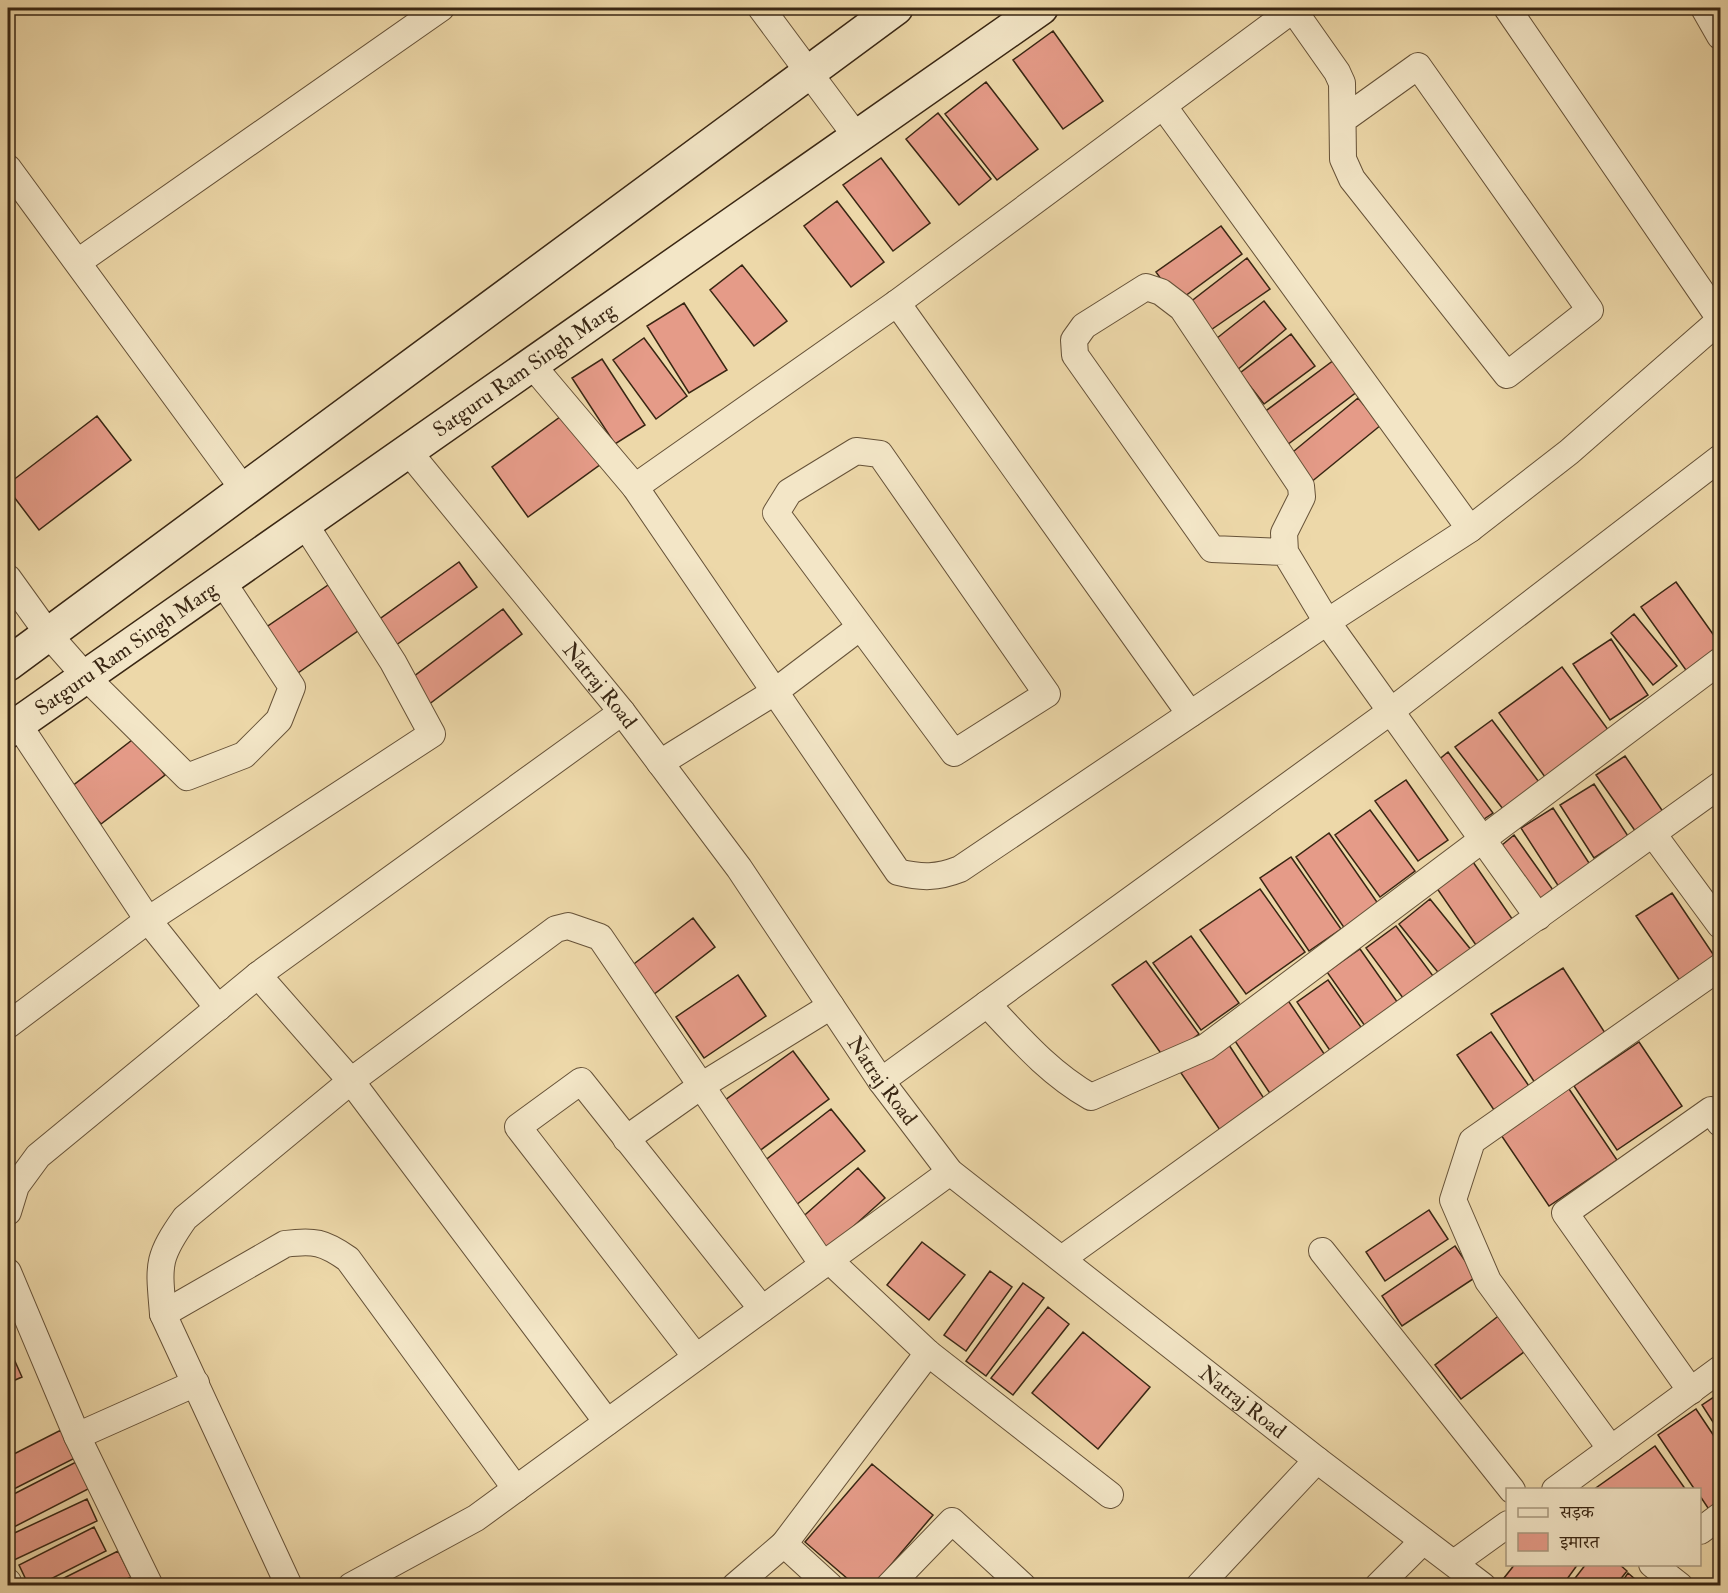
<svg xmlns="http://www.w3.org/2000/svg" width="1728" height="1593" font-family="'IM FELL Double Pica','Noto Serif Devanagari',serif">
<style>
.building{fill:#e59b88;stroke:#392613;stroke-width:1.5}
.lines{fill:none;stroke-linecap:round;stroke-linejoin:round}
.minor-casing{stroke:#665238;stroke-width:28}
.secondary-casing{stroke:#392613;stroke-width:36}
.minor{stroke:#f3e6c7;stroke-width:26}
.secondary{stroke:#f3e6c7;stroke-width:33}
.labels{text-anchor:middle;stroke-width:4.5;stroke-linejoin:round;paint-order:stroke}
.street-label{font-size:21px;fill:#392613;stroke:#f3e6c7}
</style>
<rect width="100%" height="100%" fill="#edd8a9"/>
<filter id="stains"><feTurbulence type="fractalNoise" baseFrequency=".00333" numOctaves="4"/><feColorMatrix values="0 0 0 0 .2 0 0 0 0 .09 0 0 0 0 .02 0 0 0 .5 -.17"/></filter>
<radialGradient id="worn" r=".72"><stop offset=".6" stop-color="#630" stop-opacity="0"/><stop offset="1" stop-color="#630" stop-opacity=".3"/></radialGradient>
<path class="building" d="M1053,31L1103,101L1063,129L1013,60Z
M986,82L1038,149L997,180L945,114Z
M938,113L991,179L959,205L906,139Z
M881,158L930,223L893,251L843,185Z
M837,201L884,262L851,287L804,226Z
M1221,226L1242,254L1177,302L1156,272Z
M1247,258L1270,289L1205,334L1189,303Z
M742,265L787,321L754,346L710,290Z
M1264,301L1286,329L1236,371L1212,342Z
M684,303L727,370L689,393L647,326Z
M1291,334L1315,366L1264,404L1240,373Z
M644,338L687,396L656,419L613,360Z
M1338,357L1362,388L1287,445L1263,413Z
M602,359L645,425L615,444L572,378Z
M1358,398L1381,425L1310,483L1288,456Z
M564,414L601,464L528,517L492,467Z
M97,416L131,460L39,530L8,489V484Z
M459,562L477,587L392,648L374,623Z
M334,581L365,626L295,675L262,630Z
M1676,582L1720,644V650L1688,673L1641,607Z
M503,609L522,634L428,705L409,680Z
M1634,614L1677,666L1653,685L1611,633Z
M1611,639L1648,695L1610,720L1573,664Z
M1562,667L1609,731L1545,777L1499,713Z
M1492,720L1539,782L1503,809L1455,747Z
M136,737L165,775L101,824L71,787Z
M1448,752L1493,813L1478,823L1436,762Z
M1625,756L1666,816L1638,835L1596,775Z
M1406,780L1448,840L1418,861L1375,801Z
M1594,784L1628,836L1594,858L1560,805Z
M1553,808L1591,866L1559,887L1521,828Z
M1370,810L1415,871L1380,897L1335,835Z
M1329,833L1379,905L1345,929L1296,857Z
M1514,835L1558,897L1538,911L1495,851Z
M1291,857L1341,929L1309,951L1260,878Z
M1473,862L1515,923L1478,948L1436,887Z
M1260,889L1305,952L1246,994L1200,930Z
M1672,893L1715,957L1680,981L1636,916Z
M1430,899L1472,951L1441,976L1399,924Z
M693,918L715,947L653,995L630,967Z
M1396,926L1436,980L1406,1002L1366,948Z
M1191,936L1239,1003L1201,1030L1153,963Z
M1360,949L1398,1003L1365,1026L1327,972Z
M1146,961L1199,1034L1165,1059L1112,985Z
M1563,968L1607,1036L1535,1083L1491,1014Z
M738,975L766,1016L704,1058L676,1017Z
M1328,980L1363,1030L1331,1052L1297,1002Z
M1287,999L1327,1058L1271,1095L1231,1035Z
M1491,1032L1529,1086L1494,1110L1457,1055Z
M1227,1042L1265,1100L1220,1130L1181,1073Z
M1639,1042L1682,1106L1617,1150L1574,1086Z
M793,1051L829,1099L758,1152L721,1103Z
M1567,1086L1617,1160L1549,1206L1499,1132Z
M831,1109L865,1151L796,1205L763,1162Z
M858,1168L885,1198L826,1251L798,1221Z
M1429,1210L1448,1239L1385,1281L1366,1252Z
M922,1242L965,1275L929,1320L887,1285Z
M1455,1246L1476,1277L1402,1326L1382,1296Z
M990,1271L1012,1287L966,1351L944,1335Z
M1023,1283L1044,1298L986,1376L966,1361Z
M1048,1307L1069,1324L1013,1395L991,1378Z
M1501,1314L1528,1349L1461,1399L1435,1365Z
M1083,1332L1150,1387L1098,1449L1032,1393Z
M10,1350L22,1377L8,1383V1351Z
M1720,1393V1433L1702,1405Z
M1696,1409L1720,1445V1504L1710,1511L1700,1496V1490H1695L1658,1435Z
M61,1430L75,1458L8,1492V1457Z
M1655,1446L1686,1490H1593Z
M78,1461L92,1487L8,1530V1497Z
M872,1464L933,1515L873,1586H856L805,1542Z
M87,1499L97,1521L12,1561L8,1551V1536Z
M94,1527L106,1551L37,1586H29L19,1565Z
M118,1551L131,1577L113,1586H48Z
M1515,1564H1578L1562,1586H1514L1504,1578Z
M1586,1564H1619L1627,1571L1615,1586H1569Z
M1628,1573L1643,1586H1619Z"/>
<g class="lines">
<defs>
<g id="minor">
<path d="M761,8L856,136"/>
<path d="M1292,8L1337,72L1342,83L1343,159L1352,179L1507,375L1590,310L1418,66L1344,119"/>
<path d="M1507,8L1720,319"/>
<path d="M1704,8L1720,36"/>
<path d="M1164,107L1470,529"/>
<path d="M8,168L244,490"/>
<path d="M78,262L441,8"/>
<path d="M897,303L1190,714"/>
<path d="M532,365L635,487L898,872C922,878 937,878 960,869L1327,622L1470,529L1569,452L1720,320"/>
<path id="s1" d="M408,451L622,712L739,868L881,1081L950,1172L1317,1460L1483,1586"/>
<path d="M856,451L880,454L1047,694L954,753L776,513L789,492Z"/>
<path d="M635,487L897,303L1295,8"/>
<path d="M1285,552L1212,549L1075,355L1074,340L1084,326L1146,287L1161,292L1182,308L1301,486L1302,497L1284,533L1285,552L1327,622L1538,917"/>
<path d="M8,578L49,635L86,677L187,777L244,755L279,720L292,687L222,581"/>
<path d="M18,724L148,920L218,1008"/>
<path d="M660,763L773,693L859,628"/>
<path d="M1653,834L1720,925"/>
<path d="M258,975L351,1081L607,1422"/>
<path d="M987,1004C1020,1039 1049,1073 1091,1097L1206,1047L1720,661"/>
<path d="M8,1025L148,920L432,734L393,662L304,523"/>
<path d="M881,1081L1391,711L1720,458"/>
<path d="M626,1139L701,1086L831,1006"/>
<path d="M8,1212L16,1186L38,1156L258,975L622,712"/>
<path d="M1322,1251L1512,1490"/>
<path d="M1063,1258L1720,785"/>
<path d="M829,1260L928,1353L1110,1495"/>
<path d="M8,1272L77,1436L150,1586"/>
<path d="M163,1314L285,1244C314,1240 324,1242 348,1259L516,1489"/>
<path d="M696,1357L518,1127L581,1081L762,1309"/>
<path d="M1691,1391L1565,1213L1711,1110L1720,1123"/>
<path d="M77,1436L196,1383"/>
<path d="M1611,1449L1488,1281L1453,1200L1472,1141L1720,967"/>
<path d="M1555,1490L1720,1369"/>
<path d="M1700,1531L1720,1516"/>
<path d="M784,1544L830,1586"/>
<path d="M1454,1563L1508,1524"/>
<path d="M1652,1564L1680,1586"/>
<path d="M8,1582L9,1586"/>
<path d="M289,1586L163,1314C159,1265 156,1259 185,1218L351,1081L556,929L568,926L600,937L823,1265"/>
<path d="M351,1586L476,1518L950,1172"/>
<path d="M735,1586L784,1544L928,1353"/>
<path d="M889,1586L952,1521L1023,1586"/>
<path d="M1199,1586L1317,1460"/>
<path d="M1378,1586L1423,1541"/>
</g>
<g id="secondary">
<path d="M8,664L896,8"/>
<path id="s2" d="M8,731L1041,8"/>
</g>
</defs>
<use href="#minor" class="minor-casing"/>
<use href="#secondary" class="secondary-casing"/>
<use href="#minor" class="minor"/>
<use href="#secondary" class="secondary"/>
</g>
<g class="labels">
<g class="street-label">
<text dy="7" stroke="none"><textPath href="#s2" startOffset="630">Satguru Ram Singh Marg</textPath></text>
<text dy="7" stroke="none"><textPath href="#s2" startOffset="144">Satguru Ram Singh Marg</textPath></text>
<text dy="7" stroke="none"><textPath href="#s1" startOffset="303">Natraj Road</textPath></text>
<text dy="7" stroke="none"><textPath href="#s1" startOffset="789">Natraj Road</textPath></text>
<text dy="7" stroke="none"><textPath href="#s1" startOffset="1275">Natraj Road</textPath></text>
</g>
</g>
<rect width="1728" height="1593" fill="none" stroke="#edd8a9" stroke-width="30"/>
<rect x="9" y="9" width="1710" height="1575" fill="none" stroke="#392613" stroke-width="3"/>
<rect x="15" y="15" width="1698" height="1563" fill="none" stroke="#392613" stroke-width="1.5"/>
<rect x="1506" y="1488" width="195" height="78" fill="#f3e6c7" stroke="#a9997f" stroke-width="1.5"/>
<rect x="1518" y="1508" width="30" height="9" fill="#f3e6c7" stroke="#a9997f" stroke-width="1.5"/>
<text x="1560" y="1518" font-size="18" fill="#392613">सड़क</text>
<rect x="1518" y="1533" width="30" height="18" fill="#e59b88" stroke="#a9997f" stroke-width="1.5"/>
<text x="1560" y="1548" font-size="18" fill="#392613">इमारत</text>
<rect width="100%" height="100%" filter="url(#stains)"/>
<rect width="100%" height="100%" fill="url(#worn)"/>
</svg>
